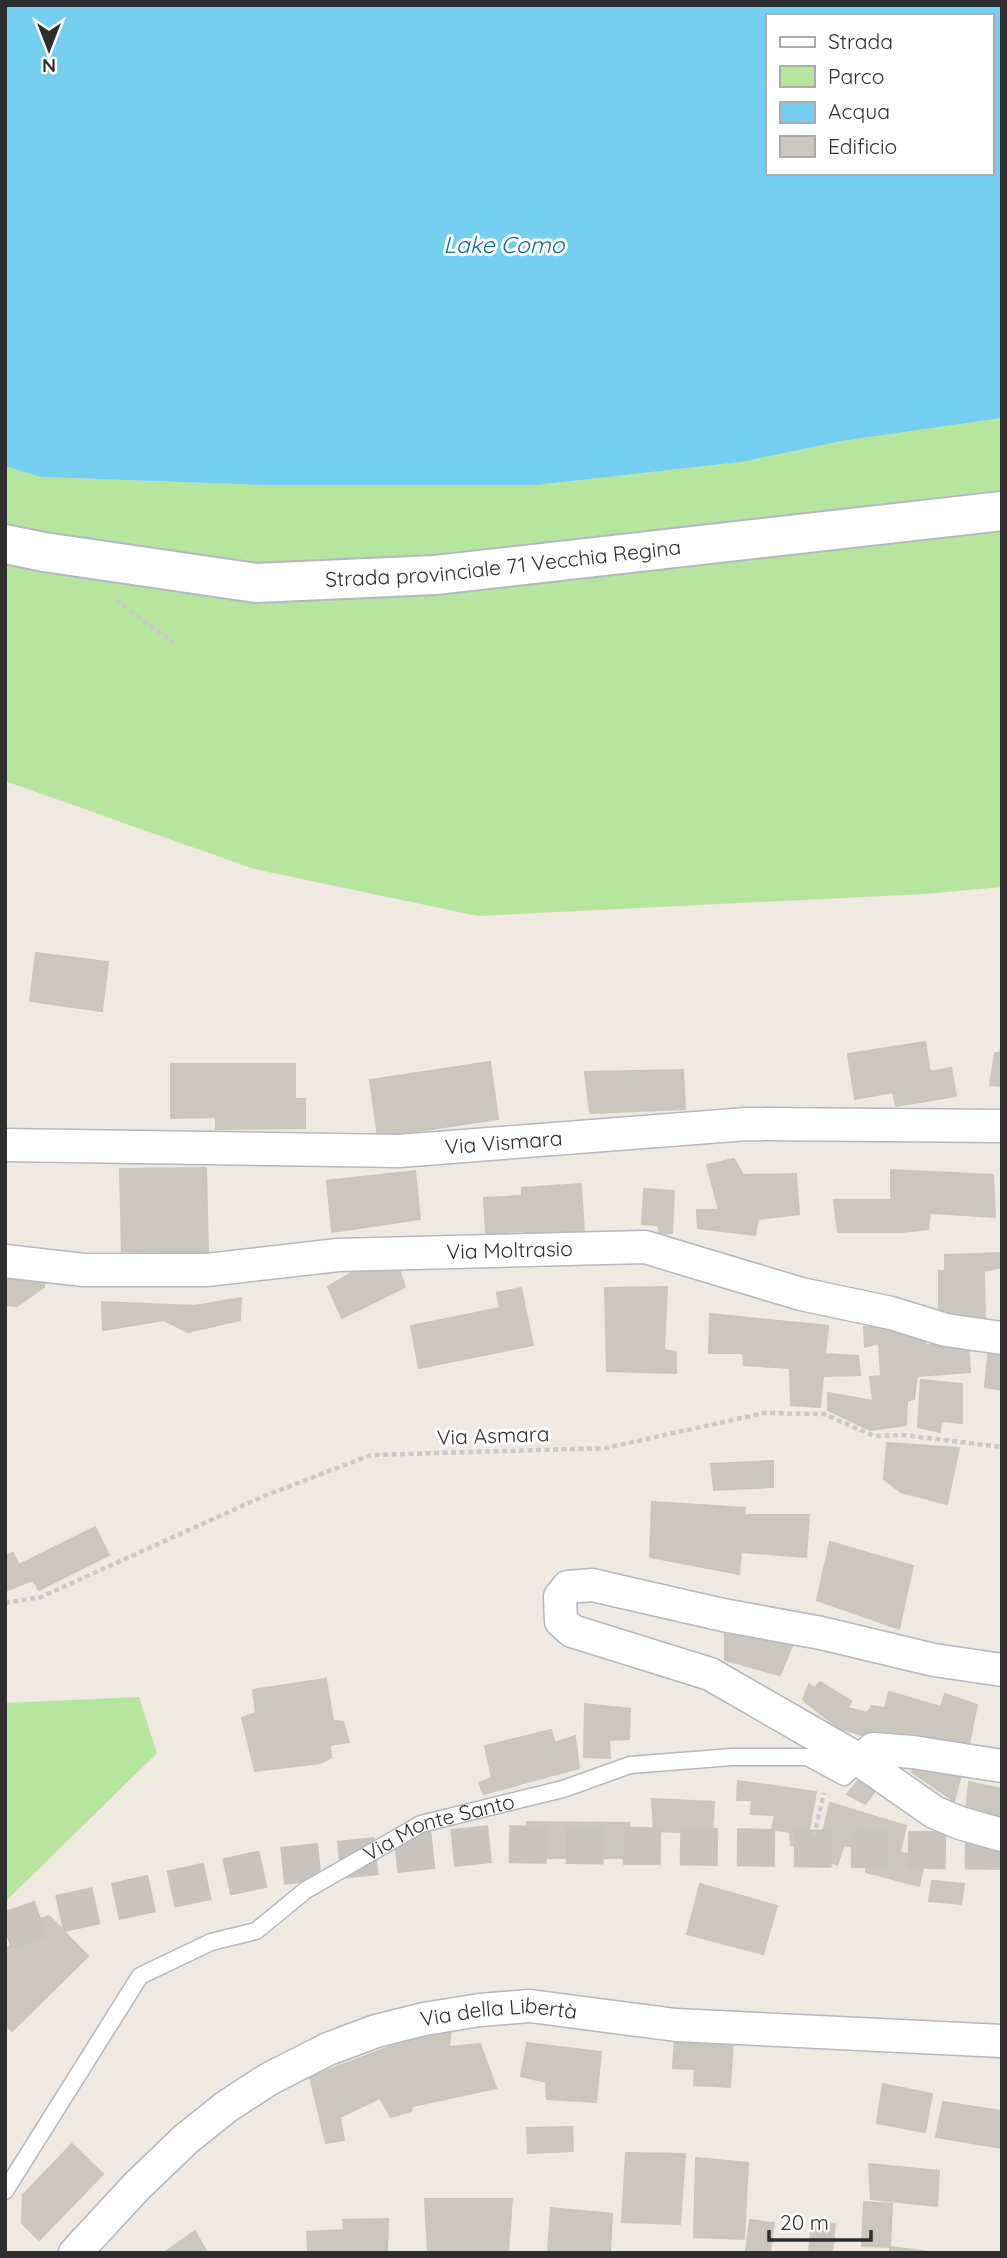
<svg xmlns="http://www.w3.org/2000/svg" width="1007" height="2258" font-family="Quicksand,sans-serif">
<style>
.green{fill:#b6e59e}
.water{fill:#75cff0;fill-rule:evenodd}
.building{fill:#cbc7bf;stroke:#cbc5ba;stroke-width:2}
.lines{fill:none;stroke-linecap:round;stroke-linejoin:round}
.highway-tunnel{stroke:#c8c4bd;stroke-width:38;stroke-dasharray:38 19;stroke-linecap:butt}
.lane-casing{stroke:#b4b7c1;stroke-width:19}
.street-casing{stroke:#b4b7c1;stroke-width:35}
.secondary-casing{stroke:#b4b7c1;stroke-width:42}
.path{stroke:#c9c9c9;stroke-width:4.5;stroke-dasharray:5 3.5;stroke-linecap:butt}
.lane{stroke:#fff;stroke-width:16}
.street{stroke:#fff;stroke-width:32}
.secondary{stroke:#fff;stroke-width:38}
.labels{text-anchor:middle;stroke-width:6;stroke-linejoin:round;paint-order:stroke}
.street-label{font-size:21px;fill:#2e2e2e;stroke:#fff}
.water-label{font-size:23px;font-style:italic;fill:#0d6fa3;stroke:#fff}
</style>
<rect width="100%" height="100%" fill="#efe9e1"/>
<path class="green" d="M1002,418V887L923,894L478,916L254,869L5,781V466L40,477L264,485H537L741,462L842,441Z
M139,1697L157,1753L5,1902V1703Z"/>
<path class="water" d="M5,5H1002V418L842,441L741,462L537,485H264L40,477L5,466ZM767,16H991V173H767Z"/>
<path class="building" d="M36,953L108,962L102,1011L30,1001Z
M925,1042L930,1072L951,1068L956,1096L896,1106L893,1092L855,1099L848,1054Z
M1002,1043V1086L990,1085L995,1053H1000Z
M490,1062L498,1119L378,1137L370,1080Z
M171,1064H295V1099H305V1128L216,1129V1117L171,1118Z
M683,1070L685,1109L590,1113L585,1072Z
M734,1159L743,1175L796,1174L799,1214L758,1219L755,1235L698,1228L697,1210H719L707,1165Z
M206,1168L208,1253L122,1251L120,1169Z
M891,1170L993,1175L995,1217L930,1213L928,1229L902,1232H838L834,1200H891Z
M415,1171L420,1219L332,1232L327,1181Z
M581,1184L584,1233L525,1236V1231L486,1233L484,1198L522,1196V1188Z
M644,1189L674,1191L672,1233L660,1234L658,1225L642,1224Z
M1002,1253V1267L984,1271L985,1323L939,1322V1271H945V1255Z
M395,1257L405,1287L342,1318L328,1287L361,1267Z
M5,1271L46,1272L44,1287L17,1306L5,1305Z
M667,1287L664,1350L676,1352V1373L607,1371L605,1288Z
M521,1288L533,1345L419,1368L411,1326L500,1308L497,1293Z
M241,1298L240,1320L188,1332L164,1320L103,1330L102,1302L195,1306Z
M710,1314L828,1326L825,1354L858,1356L860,1375L823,1376L820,1407L791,1405L790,1368L744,1365L743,1353H709Z
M864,1327L925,1329V1345H941V1340L968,1343L970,1372L917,1376L914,1399L907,1401L906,1425L870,1430L828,1410V1393L873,1401L870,1377L881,1376L879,1343L865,1347Z
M989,1347L1002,1349V1390L985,1387Z
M921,1380L962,1384V1423L941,1421L940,1432L918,1427Z
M887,1443L959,1448L947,1504L901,1492L884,1479Z
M773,1461V1487L714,1490L711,1464Z
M652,1502L745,1508L739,1574L650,1557Z
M744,1515H809L806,1557L741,1552Z
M95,1527L109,1555L39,1590L33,1580L5,1591V1556L13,1553L19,1565Z
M830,1542L913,1566L899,1629L817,1600Z
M725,1626L792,1646L780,1675L725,1660Z
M326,1679L333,1721L343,1722L349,1742L330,1745L331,1758L320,1763L255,1771L242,1718L256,1713L253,1690Z
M820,1682L851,1701L848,1708L867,1713L872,1706L885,1708L889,1692L941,1707L945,1694L977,1705L969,1744L902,1735L897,1745L839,1728L803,1700L809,1684L815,1688Z
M585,1704L630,1709L629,1739L609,1740L610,1758L584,1757Z
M551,1730L555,1743L575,1736L579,1768L484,1794L479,1783L492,1778L485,1746Z
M915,1766L962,1772L954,1801L912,1772Z
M862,1776L877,1789L865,1804L847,1794Z
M738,1781L816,1792L806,1846L791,1845L790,1832L772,1829L775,1815L751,1814L752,1800H737Z
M969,1782L1002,1789V1818L966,1810Z
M652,1799L714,1802L712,1833L654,1831Z
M830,1803L906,1826L900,1852L925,1860L919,1886L866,1872L870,1850L844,1845L837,1865L817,1856Z
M527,1822L629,1823L628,1858H528Z
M932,1881L964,1884L961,1904L929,1901Z
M700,1884L777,1906L763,1954L687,1934Z
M49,1916L88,1956L12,2031L5,2025V1951L30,1923Z
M452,2020L449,2047L480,2044L496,2088L413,2106L390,2034Z
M675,2038L733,2041L730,2087L694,2085L695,2069L673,2068Z
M527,2043L601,2052L596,2102L547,2099L546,2082L521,2076Z
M394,2045L413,2106L411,2111L391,2117L380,2098L340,2117L344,2140L326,2143L310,2077Z
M883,2084L932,2094L925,2132L877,2123Z
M943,2102L1002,2111V2148L936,2137Z
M572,2127L573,2151L528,2153L527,2128Z
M72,2144L103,2174L39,2240L22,2223L23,2195Z
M626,2153L685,2154L680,2224L622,2222Z
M696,2158L748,2163L744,2239L694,2237Z
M869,2164L939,2171L937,2206L871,2199Z
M425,2199H512L508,2253H428Z
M864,2202L892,2204L890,2247L862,2246Z
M551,2208L612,2214L610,2253H548Z
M388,2219L387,2253H308L307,2232L344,2230L343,2220Z
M750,2220L774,2223L770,2252L746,2250Z
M812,2222L835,2224L832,2253H809Z
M195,2231L207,2253H164Z
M890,2247L937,2253H890Z"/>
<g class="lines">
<path class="highway-tunnel" d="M5,1931L49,1916L272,1867L491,1844L1002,1851"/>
<defs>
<g id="lane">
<path id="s1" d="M5,2191L140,1976L211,1942L256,1931L306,1890L421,1824L563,1789L630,1765L732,1757H807L844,1777L861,1761"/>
</g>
<g id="street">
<path id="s2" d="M5,1145L399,1151L747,1124L1002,1126"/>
<path id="s3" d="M5,1261L84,1270H207L338,1255L645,1247L801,1294L891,1313L946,1330L1002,1338"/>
<path d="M1002,1670L934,1660L821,1633L723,1615L592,1585L568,1587L560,1597L561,1621L572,1631L710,1674L861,1761L934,1812L960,1823L1002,1835"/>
<path d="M861,1761L873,1749L913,1752L1002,1766"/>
<path id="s4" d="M75,2253L137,2186L186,2139L226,2107L269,2079L328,2049L376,2031L424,2019L480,2010L530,2006L676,2025L1002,2041"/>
</g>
<g id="secondary">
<path id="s5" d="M5,544L44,552L256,583L435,575L1002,511"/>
</g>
</defs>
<use href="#lane" class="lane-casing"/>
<use href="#street" class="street-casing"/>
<use href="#secondary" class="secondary-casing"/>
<path class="path" d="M116,600L175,644
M5,1603L41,1597L264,1496L371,1455L606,1448L764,1413L824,1414L874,1436L903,1435L1002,1447
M814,1836L824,1793"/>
<use href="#lane" class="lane"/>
<use href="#street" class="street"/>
<use href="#secondary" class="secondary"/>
</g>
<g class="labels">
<g class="street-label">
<text dy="7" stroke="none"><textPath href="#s5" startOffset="502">Strada provinciale 71 Vecchia Regina</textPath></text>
<text dy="7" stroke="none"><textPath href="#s2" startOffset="499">Via Vismara</textPath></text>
<text dy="7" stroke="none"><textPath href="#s3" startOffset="506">Via Moltrasio</textPath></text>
<text transform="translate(493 1436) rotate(-2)" y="7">Via Asmara</text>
<text dy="7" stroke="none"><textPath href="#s1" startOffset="592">Via Monte Santo</textPath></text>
<text dy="7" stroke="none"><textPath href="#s4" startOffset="504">Via della Libertà</textPath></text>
</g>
<g class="water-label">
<text x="504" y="253">Lake Como</text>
</g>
</g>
<rect width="1007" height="2258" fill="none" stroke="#2e2e2e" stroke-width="14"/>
<rect x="766" y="14" width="228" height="161" fill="#ffffff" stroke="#ababab" stroke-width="2"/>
<rect x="780" y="37" width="35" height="10" fill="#ffffff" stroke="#ababab" stroke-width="2"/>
<text x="828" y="49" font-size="21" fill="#2e2e2e">Strada</text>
<rect x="780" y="66" width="35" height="21" fill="#b6e59e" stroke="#ababab" stroke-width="2"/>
<text x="828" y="84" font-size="21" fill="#2e2e2e">Parco</text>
<rect x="780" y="102" width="35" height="21" fill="#75cff0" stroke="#ababab" stroke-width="2"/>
<text x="828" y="119" font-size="21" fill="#2e2e2e">Acqua</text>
<rect x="780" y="136" width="35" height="21" fill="#cbc7bf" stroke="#ababab" stroke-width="2"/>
<text x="828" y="154" font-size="21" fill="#2e2e2e">Edificio</text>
<g transform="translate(49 49) rotate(180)" stroke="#ffffff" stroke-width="5" paint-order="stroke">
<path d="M0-5L12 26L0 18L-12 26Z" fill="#2e2e2e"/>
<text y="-10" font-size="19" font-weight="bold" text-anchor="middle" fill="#2e2e2e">N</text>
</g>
<path d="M769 2230v10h102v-10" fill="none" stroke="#2e2e2e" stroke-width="3.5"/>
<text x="780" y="2230" font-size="21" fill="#2e2e2e" stroke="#ffffff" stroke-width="5" paint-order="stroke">20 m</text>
</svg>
